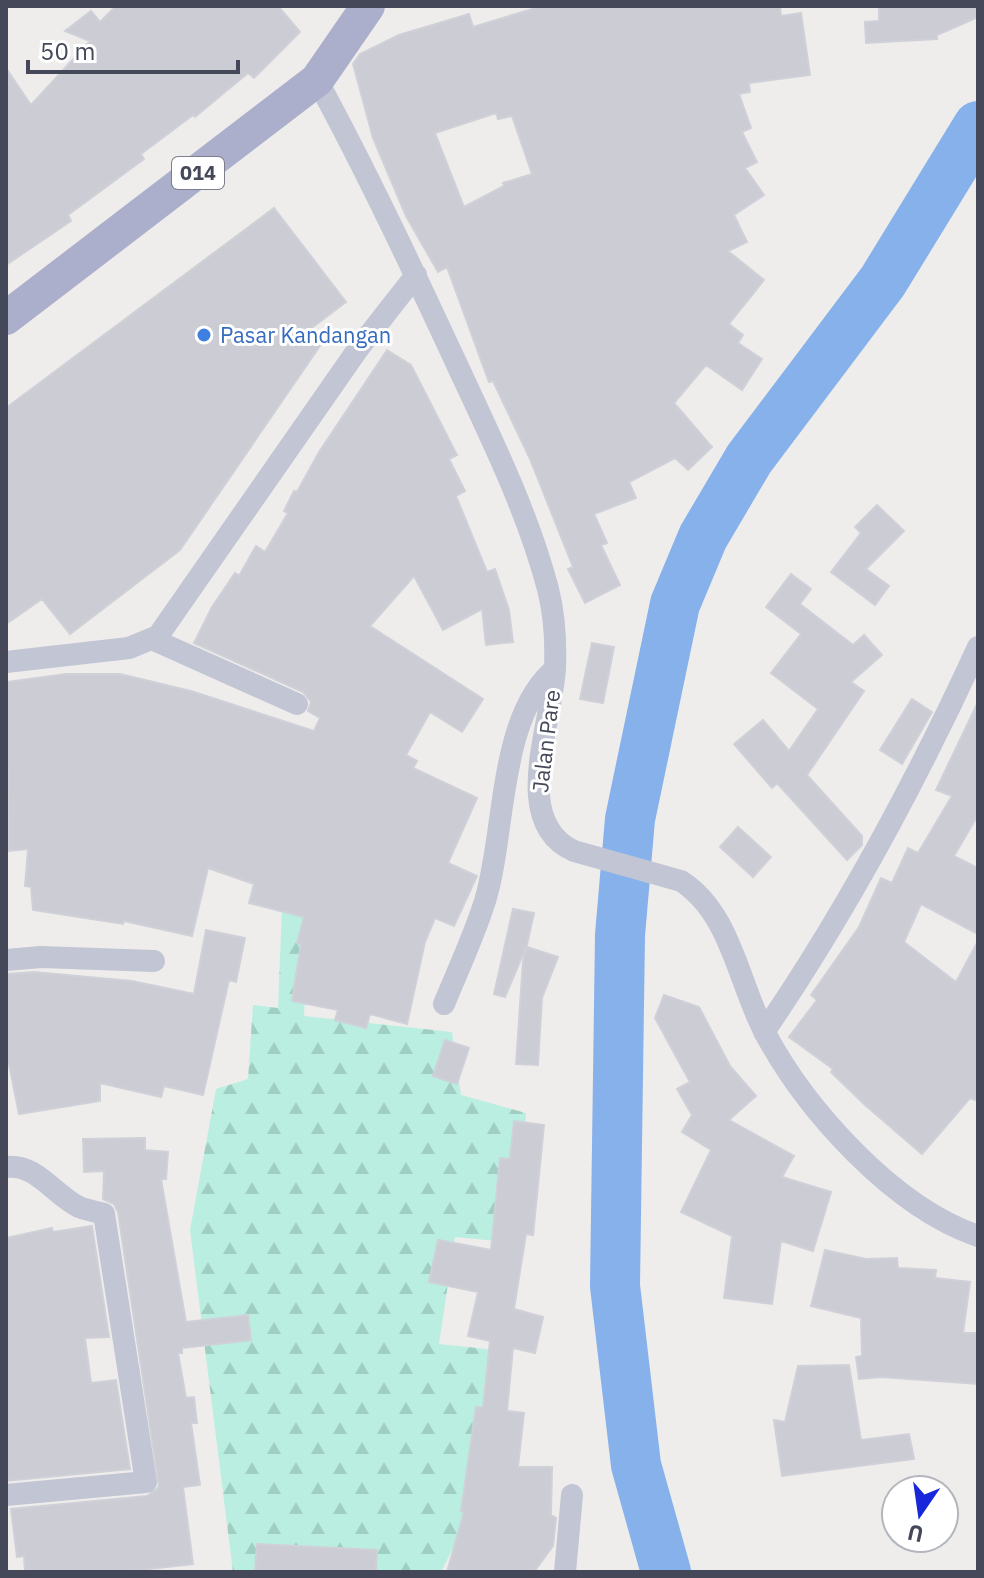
<svg xmlns="http://www.w3.org/2000/svg" width="984" height="1578" font-family="'IBM Plex Sans',sans-serif">
<style>
.forest{fill:url(#forest-firs)}
.lines{fill:none;stroke-linecap:round;stroke-linejoin:round}
.river{stroke:#86b1eb;stroke-width:50}
.building{fill:#cbccd4;stroke:#d0d0d8;stroke-width:2;fill-rule:evenodd}
.minor{stroke:#c2c5d3;stroke-width:22}
.primary{stroke:#abafcb;stroke-width:34}
.shop-dot{fill:#3f7fe0;stroke:#fff;stroke-width:3}
.labels{text-anchor:middle;stroke-width:6;stroke-linejoin:round;paint-order:stroke}
.shield{fill:#fff;stroke:#7c7f8b;stroke-width:2}
.shield-label{font-size:20px;font-weight:bold;fill:#444859}
.shop-label{font-size:22px;fill:#366cbe;stroke:#fff;text-anchor:start}
.street-label{font-size:22px;fill:#444859;stroke:#fff}
</style>
<defs>
<pattern id="forest-firs" width="22" height="20" patternUnits="userSpaceOnUse" patternTransform="scale(2)"><rect width="22" height="20" fill="#b9eee0"/><path d="M5 1l3.5 6h-7zM16 11l3.5 6h-7z" fill="#a0cec2"/></pattern>
</defs>
<rect width="100%" height="100%" fill="#efedec"/>
<path class="forest" d="M282,908L309,910L304,1016L452,1032L461,1095L526,1113L518,1243L455,1237L439,1344L505,1351L485,1484L441,1572H233L190,1230L216,1089L248,1079L253,1005L278,1008Z"/>
<g class="lines">
<path class="river" d="M666,1572L636,1465L615,1286L620,935L630,819L675,604L703,537L749,459L883,281L978,126"/>
</g>
<path class="building" d="M116,6H278L300,32L254,78L248,73L195,117L193,115L141,154L144,159L68,215L71,221L6,265V68L31,105L90,41L65,31L91,11L100,22Z
M542,6H780L781,16L801,13L810,75L749,83L750,92L739,94L751,128L742,132L757,162L745,168L764,195L734,215L747,242L728,251L764,280L729,324L743,335L738,343L762,359L742,390L706,365L674,403L712,447L688,470L675,458L629,482L636,498L594,514L607,543L601,545L620,585L585,603L568,569L573,567L530,459L493,381L489,382L447,267L438,272L406,216L373,138L353,64L360,54L399,35L469,14L473,27ZM496,113L498,119L512,116L532,174L503,183L504,186L464,207L435,133Z
M879,6H978V17L937,35V39L866,43L865,22L879,21Z
M274,208L346,302L305,333L324,340L180,550L70,634L42,599L6,624V408Z
M387,350L411,365L457,455L449,459L465,491L456,496L487,572L495,569L509,610L513,642L486,645L482,609L443,630L414,576L370,626L483,699L462,732L430,712L406,755L417,761L413,768L477,798L448,863L477,876L454,926L435,918L425,942L407,1024L370,1014L366,1028L335,1020L338,1010L292,1001L301,944L297,943L304,917L249,903L254,884L208,868L192,936L124,921L123,924L33,910L31,887L25,886L28,849L9,851L6,682L66,674H120L191,691L314,731L320,718L308,711L311,702L303,692L194,643L212,607L235,573L239,576L256,546L265,552L288,513L284,511L294,491L297,492L319,452Z
M877,505L904,531L866,569L889,586L875,605L831,572L861,533L855,527Z
M791,574L811,589L800,604L853,645L864,635L882,655L851,682L864,691L807,775L862,836V845L847,860L777,783L772,788L734,744L763,720L789,751L818,709L771,673L801,634L766,607Z
M592,643L614,647L603,703L580,699Z
M912,699L932,712L902,764L880,750Z
M978,702V815L954,856L978,868V934L921,904L904,942L956,982L978,941V1101L970,1098L922,1154L865,1105L831,1072L833,1069L789,1037L817,1000L811,995L859,927L881,878L892,883L908,848L918,853L952,796L936,790Z
M738,827L771,857L753,877L720,847Z
M513,909L534,913L527,945L505,997L494,994Z
M206,930L245,938L236,982L229,980L203,1095L164,1086L161,1097L100,1083V1101L19,1114L9,1064L6,1065V974L34,972L132,981L194,994Z
M527,947L558,957L542,998L538,1065L516,1064L523,961Z
M664,995L699,1007L730,1066L756,1096L729,1120L794,1156L782,1177L831,1192L813,1251L781,1241L772,1304L724,1298L732,1236L681,1212L711,1150L682,1132L692,1115L677,1089L690,1082L655,1018Z
M445,1040L469,1048L457,1084L433,1076Z
M514,1121L544,1125L533,1235L526,1234L514,1309L543,1317L535,1353L513,1348L507,1411L524,1413L518,1467H552L551,1515L556,1518L553,1546L534,1572H447L464,1512L461,1511L476,1407L483,1408L490,1341L468,1336L478,1292L429,1282L438,1240L491,1250L500,1158L510,1159Z
M145,1138V1150L168,1152L166,1179H161L186,1322L248,1315L251,1340L182,1348V1353H178L186,1398L194,1397L197,1423H191L200,1485L183,1487L193,1564L122,1572H25L24,1556L17,1557L11,1509L147,1496L159,1487L118,1212L114,1204L103,1199L104,1171L84,1172L83,1139Z
M92,1226L109,1337L85,1338L91,1383L116,1380L130,1469L6,1481V1238L52,1228L53,1232Z
M825,1250L866,1259L897,1258L898,1268L936,1270L935,1278L970,1282L963,1333H978V1384L881,1377L859,1379L856,1357L862,1356L861,1318L811,1306Z
M849,1365L861,1440L909,1434L914,1459L782,1476L774,1420L785,1422L798,1366Z
M257,1544L377,1550L376,1572L255,1571Z"/>
<g class="lines">
<path class="minor" d="M317,80C368,174 414,272 459,369C492,440 528,513 548,589C554,613 556,642 555,667C553,722 509,822 574,851L681,881C731,913 738,982 765,1033C806,1110 893,1207 978,1236
M154,640L297,704
M6,662L129,648L158,636L358,349L416,275
M6,960L41,957L154,961
M444,1004C458,970 474,936 485,901C506,833 498,716 555,669
M764,1032C848,909 916,782 978,647
M6,1167C36,1163 54,1195 79,1207C87,1210 96,1212 104,1214L146,1482L6,1495
M565,1572L572,1495"/>
<path class="primary" d="M6,318L317,80L368,6"/>
</g>
<circle class="shop-dot" cx="204" cy="335" r="8"/>
<g class="labels">
<rect class="shield" x="172" y="157" width="52" height="32" rx="6"/>
<g class="shield-label">
<text x="198" y="180">014</text>
</g>
<g class="shop-label">
<text x="220" y="343">Pasar Kandangan</text>
</g>
<g class="street-label">
<text transform="translate(546 741) rotate(-83)" y="8">Jalan Pare</text>
</g>
</g>
<rect width="984" height="1578" fill="none" stroke="#444859" stroke-width="16"/>
<g transform="translate(920 1514) rotate(193)"><circle r="38" fill="#ffffff" stroke="#b4b6bd" stroke-width="2"/>
<path d="M0-6L14 30L0 20L-14 30Z" fill="#1927db"/>
<text y="-12" font-size="22" font-weight="bold" text-anchor="middle" fill="#444859">U</text>
</g>
<path d="M28 60v12h210v-12" fill="none" stroke="#444859" stroke-width="4"/>
<text x="40" y="60" font-size="24" fill="#444859" stroke="#ffffff" stroke-width="6" paint-order="stroke">50 m</text>
</svg>
